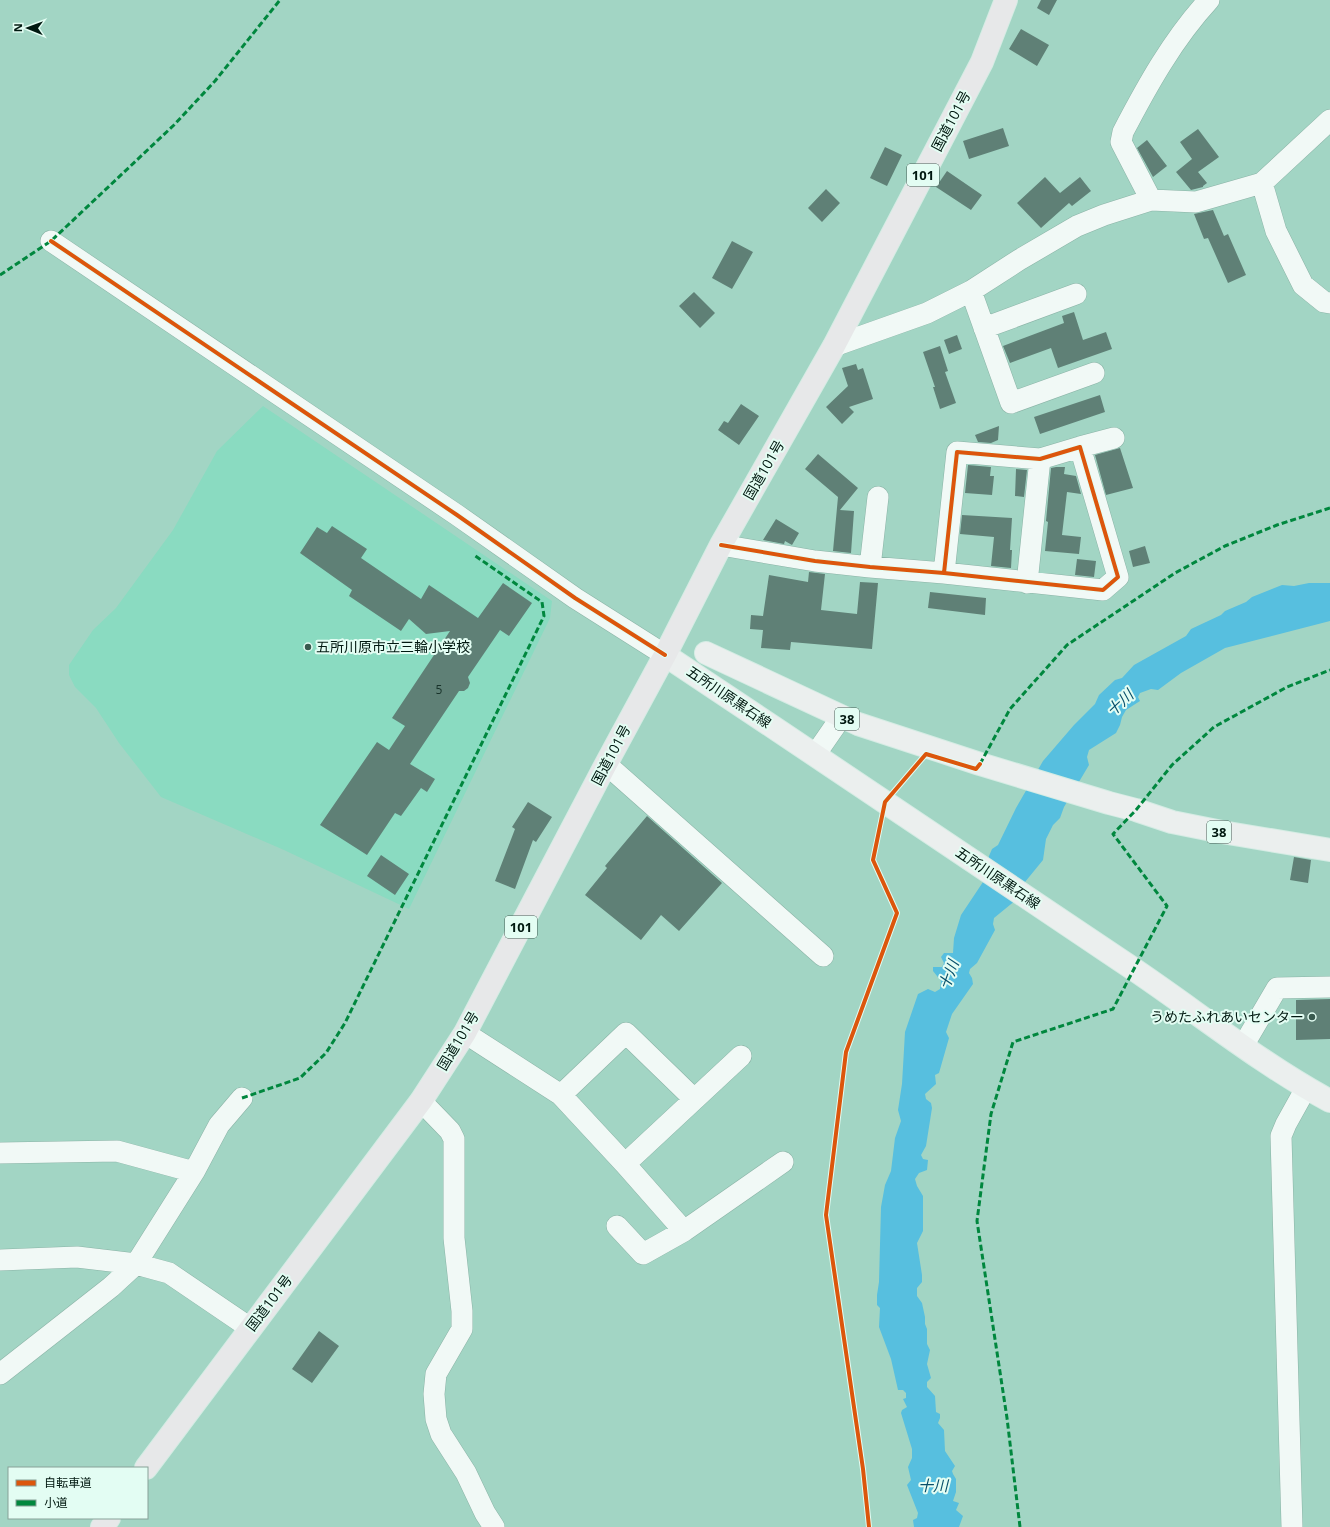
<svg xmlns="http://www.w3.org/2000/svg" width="1330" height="1527" font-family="'Open Sans','Noto Sans JP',sans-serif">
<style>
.built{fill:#8adbc1}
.water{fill:#57bfdf}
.building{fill:#5f8076}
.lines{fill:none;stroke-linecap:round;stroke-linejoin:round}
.minor-casing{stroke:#8ab3a6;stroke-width:22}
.major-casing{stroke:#d5ece4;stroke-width:24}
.highway-casing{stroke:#d5ece4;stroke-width:24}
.minor{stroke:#f1f9f6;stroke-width:21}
.major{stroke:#ebefee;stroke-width:22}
.highway{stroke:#e7e8e9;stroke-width:22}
.quiet{stroke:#00873e;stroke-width:3;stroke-dasharray:6 3;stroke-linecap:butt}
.cycleway-casing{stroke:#e3fdf3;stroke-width:6}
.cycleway{stroke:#dc560c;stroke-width:4}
.poi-dot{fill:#395a4f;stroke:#e3fdf3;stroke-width:1.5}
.labels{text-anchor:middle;stroke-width:4;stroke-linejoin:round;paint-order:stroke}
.number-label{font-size:12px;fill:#18322a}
.shield{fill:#e3fdf3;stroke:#445d54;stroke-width:1}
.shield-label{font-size:13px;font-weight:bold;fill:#001810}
.street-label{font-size:14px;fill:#001810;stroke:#e3fdf3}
.poi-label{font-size:14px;fill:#001810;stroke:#e3fdf3;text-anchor:start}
.water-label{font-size:15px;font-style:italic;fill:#084f6a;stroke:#e3fdf3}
</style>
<rect width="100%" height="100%" fill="#a2d5c4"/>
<path class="built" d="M263,406L552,601L550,618L409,909L284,850L161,797L119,743L96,708L75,687L69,675V665L93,630L116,608L173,530L217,451Z"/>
<path class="water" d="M1309,583H1330V621L1225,648L1181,673L1158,690L1151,689L1140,693L1138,697L1140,701L1126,710L1122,717L1120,725L1116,733L1089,750L1087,757L1089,765L1064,807L1060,818L1053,825L1046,839L1043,860L1025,882L1016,900L994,918L993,924L995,930L977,963L970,969L969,973L972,978L973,984L952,1014L946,1032L949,1038L939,1073L935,1075L936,1084L925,1094L926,1099L931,1103L932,1108L926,1146L921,1155L923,1159L928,1160L927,1170L919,1173L915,1179L917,1186L923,1196V1231L917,1243L922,1275V1282L917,1288V1296L922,1303L925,1317V1324L927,1329V1344L930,1350L927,1364L931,1378L927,1382V1387L935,1396L936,1412L940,1414V1418L938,1423L944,1430L945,1451L955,1466L952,1471L953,1474L956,1479V1492L953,1501L959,1503L956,1510L963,1516L959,1527H914L913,1520L917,1518L918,1513L907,1485L911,1480L908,1467L912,1458V1449L901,1413L902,1410L907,1407L903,1399L906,1398V1393L903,1390H898L891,1359L879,1327L880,1308L877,1305V1295L879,1282L881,1207L885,1185L891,1171L895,1138L901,1121L898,1110L902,1084L905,1032L918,994L928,989L935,992L940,989L941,981L933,971V967H942L944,963L941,957L944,953H953L954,938L961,915L983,882L989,856L992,849L998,845L1016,808L1043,761L1074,725L1095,704L1099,695L1115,680L1122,678L1134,665L1186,636L1191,629L1221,615L1225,611L1246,602L1252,597L1282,585L1294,586Z"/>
<path class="building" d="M1041,0H1057L1049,15L1037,8Z
M1021,29L1049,45L1037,66L1009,49Z
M1003,128L1009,146L969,159L963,141Z
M1198,129L1219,157L1198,172L1207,183L1203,186V187L1191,190L1176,172L1192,159L1180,142Z
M1147,140L1167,166L1153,177L1137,148Z
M885,147L902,155L887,186L870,178Z
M947,171L982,195L971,210L936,187Z
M1045,177L1060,193L1080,177L1091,191L1072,206L1069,203L1041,228L1017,203Z
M826,189L840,203L822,222L808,208Z
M1213,210L1224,236L1228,234L1246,275L1228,283L1208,238L1204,239L1194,214Z
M732,241L753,252L732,289L712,278Z
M694,292L715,313L700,328L679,306Z
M1074,312L1083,340L1106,332L1112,349L1058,368L1051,348L1010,363L1003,346L1064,323L1062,316Z
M957,335L962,349L949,354L944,340Z
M940,346L948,371L945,372L956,403L940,409L933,387H935L923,352Z
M856,364L858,370L863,368L873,399L849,407L854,412L842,424L826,407L848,386L842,368Z
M1100,395L1105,412L1040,434L1034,417Z
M741,404L759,416L739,445L718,430L724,421L728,423Z
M999,426L998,440L991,443L978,442L975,435Z
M1120,448L1133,488L1106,495L1095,455Z
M818,454L858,488L840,510L854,511L851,553L833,551L838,497L805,469Z
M968,465L991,467L990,476H994L992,495L965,493Z
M1056,467H1065L1064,474L1076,476L1081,494L1067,492L1062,535L1081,537L1079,554L1045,551L1048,522L1046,521L1051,468Z
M1016,469L1027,470L1024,497L1015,496Z
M962,515L1012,518L1010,550H1012L1011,568L991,566L994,537L960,534Z
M776,519L799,533L792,545L785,541L784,544L763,540Z
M332,526L367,549L361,558L421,599L429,585L478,618L503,583L532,603L509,636L500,630L468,677L470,683L468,688L464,691H459L410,764L435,779L427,792L421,788L401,816L395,813L367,855L320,825L377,742L389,750L405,726L392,718L450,631L426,634L409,619L401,631L349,596L352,590L300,553L317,527L327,533Z
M1145,546L1150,563L1133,567L1129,551Z
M1077,559L1096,561L1094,577L1075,575Z
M809,572L825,574L821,610L857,614L860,582L878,583L872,649L791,642L790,650L761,648L763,630L750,629L751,615L763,616L769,575L808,582Z
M930,592L986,598L985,615L928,608Z
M528,802L552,817L536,842L533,840L515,889L495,881L515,829L512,827Z
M647,816L722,883L679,931L661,915L641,940L585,895L607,868L605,866Z
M381,855L409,874L395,895L367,876Z
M1294,857L1311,860L1308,883L1290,880Z
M1330,999V1039L1296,1040V1000Z
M319,1331L339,1346L312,1383L292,1369Z"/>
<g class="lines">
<defs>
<path id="minor" d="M1262,183L1276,231L1303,285L1324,302L1330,303
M1151,200L1121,142L1123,132C1147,86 1173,39 1209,0
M51,241L457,515L575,598L665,655
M971,291L1011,403L1094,373
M984,328L1076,294
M834,346L927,313L971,291L1019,260L1077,226L1104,215L1151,200L1196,202L1262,183L1330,120
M1080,447L1114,438
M721,545L815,561L870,567L944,573L1103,590L1118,577L1080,447L1040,459L957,452L944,573
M870,567L878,497
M1027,583L1040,459
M815,755L842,716
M606,764L823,956
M465,1033L561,1095L625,1164L684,1231
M1243,1046L1277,988L1330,987
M561,1095L626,1033L694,1099
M421,1101L450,1131L454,1139V1238L462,1311V1329L436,1374L434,1394L436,1419L441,1434L466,1473L485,1513L494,1527
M0,1153L117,1151L194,1172L136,1264L111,1287L0,1374
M625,1164L741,1056
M194,1172L219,1125L242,1098
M617,1226L643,1254L684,1231L783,1162
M0,1260L77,1257L136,1264L169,1273L250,1328
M1292,1527L1281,1136L1286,1124L1306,1088"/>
<path id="major" d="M706,653L858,724L980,764L1109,803L1136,810L1172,822L1222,832L1330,850
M665,655C817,756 968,858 1120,960C1190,1006 1256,1061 1330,1101"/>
<path id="highway" d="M146,1468L421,1101L465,1033L606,764L665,655L721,545L834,346L982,62L1006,0
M102,1527L109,1518"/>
</defs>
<use href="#minor" class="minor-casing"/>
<use href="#major" class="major-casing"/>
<use href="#highway" class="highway-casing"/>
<use href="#minor" class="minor"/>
<use href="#major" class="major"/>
<use href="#highway" class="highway"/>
<path class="quiet" d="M0,275L51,241L174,125L215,81L280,0
M980,764L1010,709L1067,645L1175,573L1225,546L1277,525L1330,508
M242,1098L300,1078L326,1053L345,1023L544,616L542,602L474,555
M1020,1527L1007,1418L977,1221L991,1114L1013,1042L1113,1009L1167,906L1113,834L1136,810L1172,765L1214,727L1287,687L1330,670"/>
<defs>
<path id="cycleway" d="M51,241L457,515L575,598L665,655
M721,545L815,561L870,567L944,573L1103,590L1118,577L1080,447L1040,459L957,452L944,573
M869,1527L863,1469L826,1215L846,1052L897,913L873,860L885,802L926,754L976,769L980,764"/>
</defs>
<use href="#cycleway" class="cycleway-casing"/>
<use href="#cycleway" class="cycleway"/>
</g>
<g class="poi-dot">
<circle cx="308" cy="647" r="4"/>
<circle cx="1312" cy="1017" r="4"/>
</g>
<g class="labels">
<g class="number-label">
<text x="439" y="694">5</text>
</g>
<g class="shield">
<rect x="907" y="164" width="32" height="22" rx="3"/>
<rect x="835" y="708" width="24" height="22" rx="3"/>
<rect x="1207" y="821" width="24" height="22" rx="3"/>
<rect x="505" y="916" width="32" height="22" rx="3"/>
</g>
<g class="shield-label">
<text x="923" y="180">101</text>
<text x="847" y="724">38</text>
<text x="1219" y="837">38</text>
<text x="521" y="932">101</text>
</g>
<g class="street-label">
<text transform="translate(951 121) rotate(-62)" y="5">国道101号</text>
<text transform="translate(764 470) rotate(-60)" y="5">国道101号</text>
<text transform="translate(729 697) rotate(34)" y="5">五所川原黒石線</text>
<text transform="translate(611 755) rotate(-62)" y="5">国道101号</text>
<text transform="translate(998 878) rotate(34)" y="5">五所川原黒石線</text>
<text transform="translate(458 1041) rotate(-59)" y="5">国道101号</text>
<text transform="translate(269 1303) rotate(-53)" y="5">国道101号</text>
</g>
<g class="poi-label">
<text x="316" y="652">五所川原市立三輪小学校</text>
<text x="1304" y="1022" text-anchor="end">うめたふれあいセンター</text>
</g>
<g class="water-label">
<text transform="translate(1120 703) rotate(-43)" y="5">十川</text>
<text transform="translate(949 975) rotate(-70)" y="5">十川</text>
<text x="933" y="1491">十川</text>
</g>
</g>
<rect x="8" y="1467" width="140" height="52" fill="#e3fdf3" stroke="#88a198"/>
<rect x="16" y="1480" width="20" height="6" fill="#dc560c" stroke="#88a198"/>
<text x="44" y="1487" font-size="12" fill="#001810">自転車道</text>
<rect x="16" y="1500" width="20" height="6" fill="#00873e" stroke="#88a198"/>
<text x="44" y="1507" font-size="12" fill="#001810">小道</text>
<g transform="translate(28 28) rotate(271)" stroke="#e3fdf3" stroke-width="3" paint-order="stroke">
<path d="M0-3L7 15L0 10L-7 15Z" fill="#001810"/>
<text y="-6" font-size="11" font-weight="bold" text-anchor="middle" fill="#001810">N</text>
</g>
</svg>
